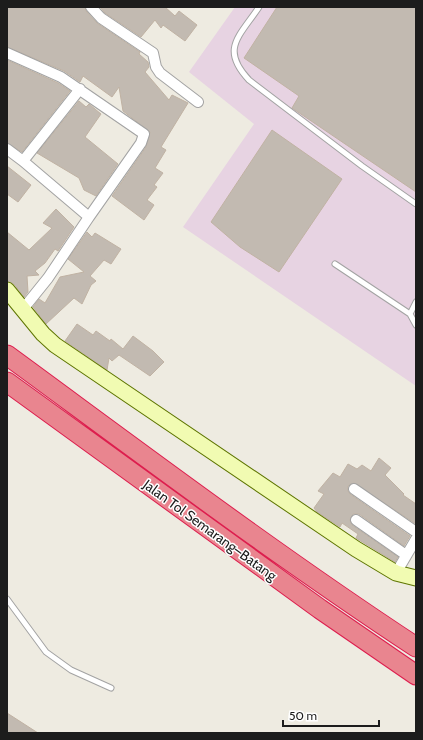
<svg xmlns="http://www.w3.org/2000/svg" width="423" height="740" font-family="Cabin,sans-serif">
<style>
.industrial{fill:#e7d3e2}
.building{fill:#c2bab1;stroke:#c0b2a3}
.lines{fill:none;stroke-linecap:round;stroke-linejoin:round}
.lane-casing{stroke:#a3a3a3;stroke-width:7}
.street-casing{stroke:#a3a3a3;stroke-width:12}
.secondary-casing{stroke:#5e7501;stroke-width:17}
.highway-casing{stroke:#dd1e4e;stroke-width:21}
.lane{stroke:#fff;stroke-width:5}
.street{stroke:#fff;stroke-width:10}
.secondary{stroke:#f1fbb2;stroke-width:15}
.highway{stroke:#e9858f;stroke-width:19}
.labels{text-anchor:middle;stroke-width:3;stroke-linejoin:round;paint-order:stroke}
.street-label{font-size:14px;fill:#1c1c1c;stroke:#fff}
</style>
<rect width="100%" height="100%" fill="#eeebe1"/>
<path class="industrial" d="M235,7H416V386L183,227L254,124L189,72Z"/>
<path class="building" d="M7,7H85L86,11L97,23L140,52L139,54L148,62L149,67L145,72L169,100L172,95L188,103L161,147L166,150L155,168L163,173L154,185L157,187L147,200L154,205L144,220L112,196L146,147L150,132L123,111L119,87L112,97L83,76L80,82L64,71L7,47Z
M100,7H165L175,16L179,11L197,25L185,41L163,25L161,28L155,20L141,37L105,13Z
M277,7H416V192L292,108L299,96L244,58Z
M7,60L58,83L70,91L22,152L7,143Z
M79,101L86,107L89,104L101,114L85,137L118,164L96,196L84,190L79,178L37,153Z
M272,130L342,179L279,272L240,247L211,222Z
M7,166L31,185L18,202L7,194Z
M56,209L74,227L58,251L55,249L45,263L35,271L39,275L27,276L28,292L24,297L14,284L7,281V232L29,250L52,228L43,223Z
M87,232L92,237L95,233L121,249L111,264L104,260L90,276L96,281L91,285L82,304L74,298L46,324L33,307L39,299L45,303L60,277L84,272L68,259Z
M77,324L93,335L96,331L110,341L111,339L123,349L133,336L153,351L164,362L150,376L119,355L112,361L109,358L107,370L65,341Z
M379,458L391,468L385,475L404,494L403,495L416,504V524L354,483L348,486V491L350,494L410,536L404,546L359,514H353L350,520L352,525L398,557L395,562L356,538L358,534L342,523L340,527L317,512L314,508L324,494L318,491L333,473L340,477L348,464L357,469L362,465L371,471Z
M7,713L38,733H7Z"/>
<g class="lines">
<defs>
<path id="lane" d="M259,7C239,37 220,49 249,80L362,166L416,204
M335,264L410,314
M416,302L410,314L416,325
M7,599L46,652L71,670L111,688"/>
<path id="street" d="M91,7L101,18L153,53L156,67L160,73L198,102
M7,53L61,77L144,134L141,143L89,217L23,161L7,149
M23,161L80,89
M23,309L48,278L89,217
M354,489L416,532
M356,520L406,555
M396,573L416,539"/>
<path id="secondary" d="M7,290L43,334L55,345L356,549L396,573L416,578"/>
<path id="highway" d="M7,355C142,454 276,555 416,647
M7,382L320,609L416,675"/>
</defs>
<use href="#lane" class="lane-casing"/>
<use href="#street" class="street-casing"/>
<use href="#secondary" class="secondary-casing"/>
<use href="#highway" class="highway-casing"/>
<use href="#lane" class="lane"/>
<use href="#street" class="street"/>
<use href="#secondary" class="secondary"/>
<use href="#highway" class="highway"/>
</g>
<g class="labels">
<g class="street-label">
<text transform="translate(210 530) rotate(36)" y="5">Jalan Tol Semarang–Batang</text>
</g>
</g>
<rect width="423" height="740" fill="none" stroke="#1c1c1c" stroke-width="16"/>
<path d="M283 720v6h96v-6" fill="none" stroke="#1c1c1c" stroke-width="2"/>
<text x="289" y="720" font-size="12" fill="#1c1c1c" stroke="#ffffff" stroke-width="3" paint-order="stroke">50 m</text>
</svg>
